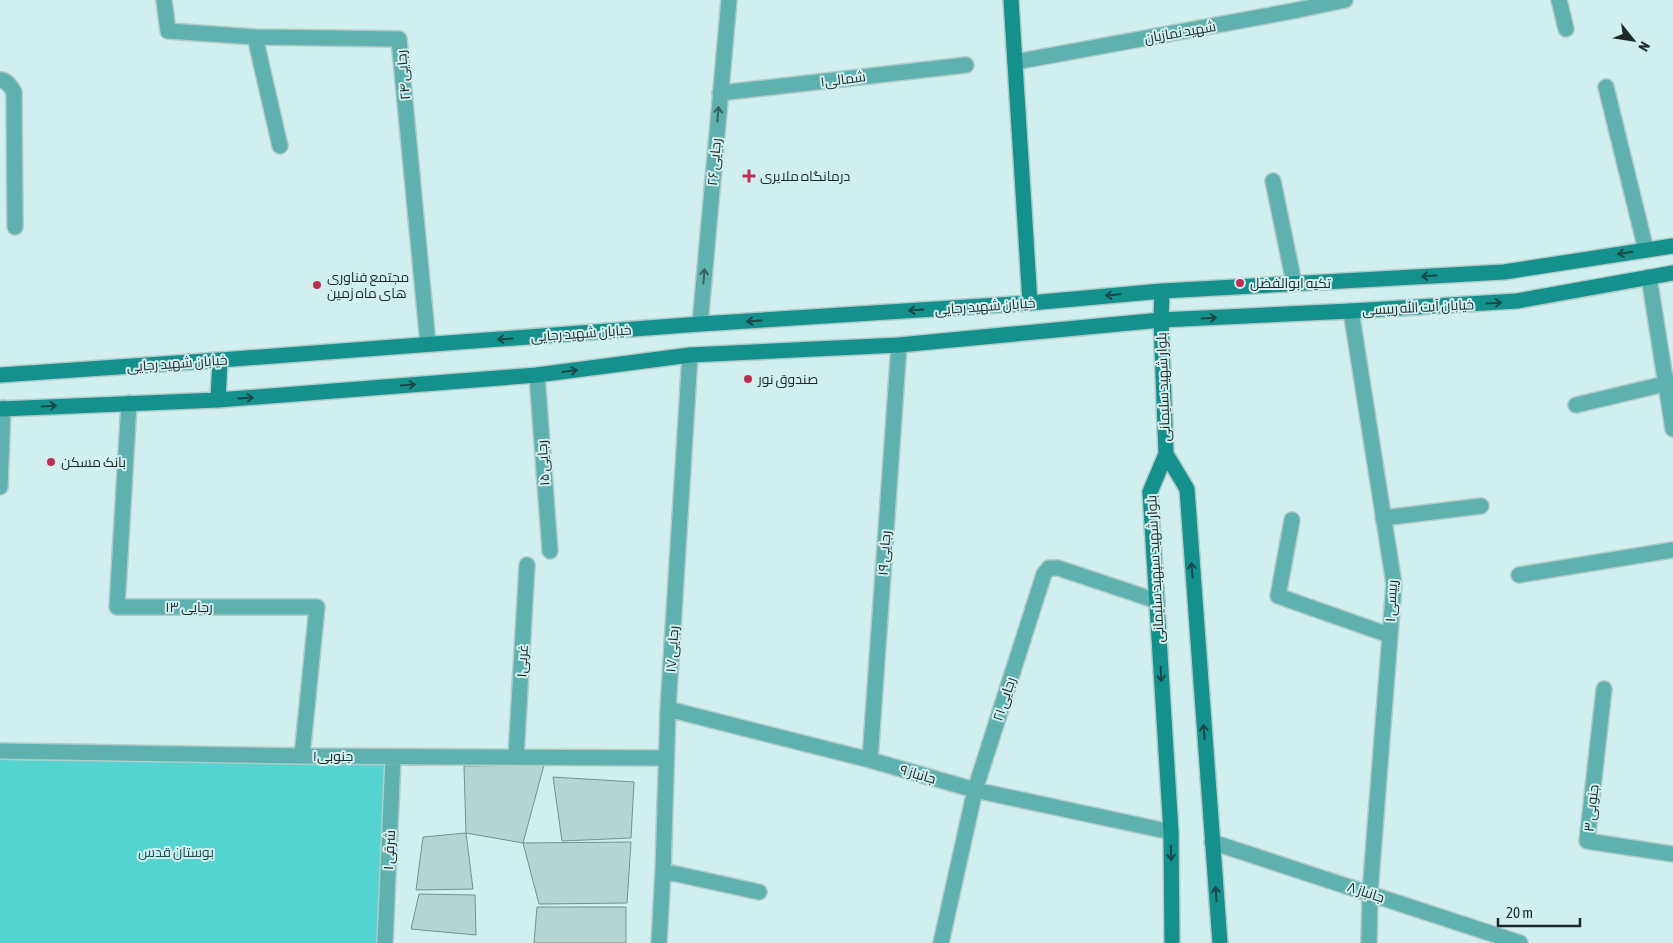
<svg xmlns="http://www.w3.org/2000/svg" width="1673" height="943" font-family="'Asap Condensed',Cairo,sans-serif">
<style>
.green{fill:#54d4d0}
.building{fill:#b5d5d3;stroke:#73918f}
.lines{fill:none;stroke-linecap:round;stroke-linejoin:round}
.street-casing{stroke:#b0cbca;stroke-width:18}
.secondary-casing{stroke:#b0cbca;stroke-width:18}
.street{stroke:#5eb1ae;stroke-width:15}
.secondary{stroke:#14908d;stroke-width:15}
.oneway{stroke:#375f5e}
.oneway2{stroke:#1a4846}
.poi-dot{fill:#be2e50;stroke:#d0efee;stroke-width:2}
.labels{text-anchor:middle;stroke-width:4;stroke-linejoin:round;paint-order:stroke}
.street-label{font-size:14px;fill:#1d2928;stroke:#d0efee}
.poi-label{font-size:14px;fill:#1d2928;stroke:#d0efee;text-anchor:start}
.park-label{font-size:14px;fill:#13504f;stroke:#d0efee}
</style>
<rect width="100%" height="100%" fill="#d0efee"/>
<path class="green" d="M0,760L394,763L379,943H0Z"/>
<path class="building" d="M544,765L523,843L466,833L464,766Z
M553,777L634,782L631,838L562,841Z
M466,833L473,889L416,890L423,837Z
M631,842L627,903L539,904L523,843Z
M419,894L475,895L476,935L411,929Z
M537,907H626V943H534Z"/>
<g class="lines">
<defs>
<path id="street" d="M164,0L168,31L255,37L399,39L428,344
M1559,0L1566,29
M255,37L280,146
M1015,62L1298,10L1345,0
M0,80C7,80 10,86 14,92L15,227
M1606,87L1646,250
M720,93L966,65
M1273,181L1294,283
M1649,277L1673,429
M1351,311L1394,584L1370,893L1369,943
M700,324L729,0
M537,375L550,551
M129,403L117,607H317L302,756
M1576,405L1673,382
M0,487L3,408
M1383,518L1481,506
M1292,520L1278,596L1389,635
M1519,575L1673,550
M1604,689L1587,841L1673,854
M668,709L870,760L975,790L1171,832
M0,751L302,756L666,758
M516,757L527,565
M870,760L899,345
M1212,842L1520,943
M663,871L759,892
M385,943L393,757
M659,943L663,871L668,709L690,355
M941,943L975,790L1044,574L1049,568H1058L1157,601"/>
<path id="secondary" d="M1011,0L1030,303
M1162,291L1161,320L1166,454L1150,492L1171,832L1172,943
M0,375L220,360L700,324L1030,303L1162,291L1504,272L1673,246
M218,400L220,360
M0,409L218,400L537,375L690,355L899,345L1161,320L1351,311L1517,301L1673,273
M1166,454L1187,489L1220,943"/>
</defs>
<use href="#street" class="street-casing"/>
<use href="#secondary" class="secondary-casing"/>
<use href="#street" class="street"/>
<use href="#secondary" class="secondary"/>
</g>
<defs><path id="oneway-shaft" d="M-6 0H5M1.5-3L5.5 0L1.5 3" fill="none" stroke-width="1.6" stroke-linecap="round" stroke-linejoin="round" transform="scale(1.25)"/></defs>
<g class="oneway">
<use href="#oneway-shaft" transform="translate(718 114) rotate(-85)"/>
<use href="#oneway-shaft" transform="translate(704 276) rotate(-85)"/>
</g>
<g class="oneway2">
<use href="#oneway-shaft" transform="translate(1625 253) rotate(171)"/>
<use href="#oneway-shaft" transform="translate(1429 276) rotate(177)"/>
<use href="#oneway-shaft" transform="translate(1113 295) rotate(175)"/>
<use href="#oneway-shaft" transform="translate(1494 303) rotate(-3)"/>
<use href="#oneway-shaft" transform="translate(916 310) rotate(176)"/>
<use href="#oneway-shaft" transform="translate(1209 318) rotate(-3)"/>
<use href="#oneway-shaft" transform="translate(754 321) rotate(176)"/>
<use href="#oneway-shaft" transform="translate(505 339) rotate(176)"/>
<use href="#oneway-shaft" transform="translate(570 371) rotate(-8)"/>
<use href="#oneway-shaft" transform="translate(408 385) rotate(-4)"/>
<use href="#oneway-shaft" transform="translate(246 398) rotate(-4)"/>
<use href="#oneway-shaft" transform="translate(49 406) rotate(-3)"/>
<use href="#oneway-shaft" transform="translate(1192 570) rotate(-94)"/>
<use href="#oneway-shaft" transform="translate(1161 674) rotate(87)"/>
<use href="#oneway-shaft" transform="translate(1204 732) rotate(-94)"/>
<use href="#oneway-shaft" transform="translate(1171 853) rotate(89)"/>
<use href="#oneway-shaft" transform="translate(1216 894) rotate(-94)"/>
</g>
<g class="poi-dot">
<path d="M746.5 168.5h5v5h5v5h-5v5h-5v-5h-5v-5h5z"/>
<circle cx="1240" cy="283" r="5"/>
<circle cx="317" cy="285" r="5"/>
<circle cx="748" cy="379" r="5"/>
<circle cx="51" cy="462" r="5"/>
</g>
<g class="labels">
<g class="street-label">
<text transform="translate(1180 32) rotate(-10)" y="5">شهید نمازیان</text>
<text transform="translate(403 75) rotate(-95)" y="5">رجایی ۲۴</text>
<text transform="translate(843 79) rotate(-7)" y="5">شمالی۱</text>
<text transform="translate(714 162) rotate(-85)" y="5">رجایی ۲۶</text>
<text transform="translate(985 306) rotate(-4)" y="5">خیابان شهید رجایی</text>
<text transform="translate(1418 307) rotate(-3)" y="5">خیابان آیت الله رییسی</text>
<text transform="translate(581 333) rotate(-4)" y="5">خیابان شهید رجایی</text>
<text transform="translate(177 363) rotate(-4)" y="5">خیابان شهید رجایی</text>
<text transform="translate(1163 387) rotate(-92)" y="5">بلوار شهید سلیمانی</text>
<text transform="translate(543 463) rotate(-94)" y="5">رجایی ۱۵</text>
<text transform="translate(884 553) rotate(-86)" y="5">رجایی ۱۹</text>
<text transform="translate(1155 569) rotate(-93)" y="5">بلوار شهید سپهبد سلیمانی</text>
<text transform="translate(1391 601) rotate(-87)" y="5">رییسی ۱</text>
<text x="189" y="612">رجایی ۱۳</text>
<text transform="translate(672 649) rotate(-86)" y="5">رجایی ۱۷</text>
<text transform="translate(522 661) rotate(-87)" y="5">غربی۱</text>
<text transform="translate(1004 699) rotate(-72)" y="5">رجایی ۲۱</text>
<text x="333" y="761">جنوبی۱</text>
<text transform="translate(918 774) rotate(16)" y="5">جانباز ۹</text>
<text transform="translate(1591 808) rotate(-84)" y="5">جنوبی ۳</text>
<text transform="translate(389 850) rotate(-87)" y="5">شرقی ۱</text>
<text transform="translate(1366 892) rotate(18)" y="5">جانباز ۸</text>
</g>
<g class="poi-label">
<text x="760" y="181">درمانگاه ملایری</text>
<text x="327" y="282">مجتمع فناوری<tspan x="327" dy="16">های ماه زمین</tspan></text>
<text x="1250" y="288">تکیه ابوالفضل</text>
<text x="758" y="384">صندوق نور</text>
<text x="61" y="467">بانک مسکن</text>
</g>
<g class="park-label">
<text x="176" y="857">بوستان قدس</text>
</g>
</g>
<g transform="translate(1633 40) rotate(120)" stroke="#d0efee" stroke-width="4" paint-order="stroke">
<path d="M0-4L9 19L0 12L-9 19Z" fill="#1d2928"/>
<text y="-8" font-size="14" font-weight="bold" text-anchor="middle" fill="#1d2928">N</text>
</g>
<path d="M1498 918v8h82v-8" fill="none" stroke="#1d2928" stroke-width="2.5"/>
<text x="1506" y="918" font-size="15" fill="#1d2928" stroke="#d0efee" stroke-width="4" paint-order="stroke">20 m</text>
</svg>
